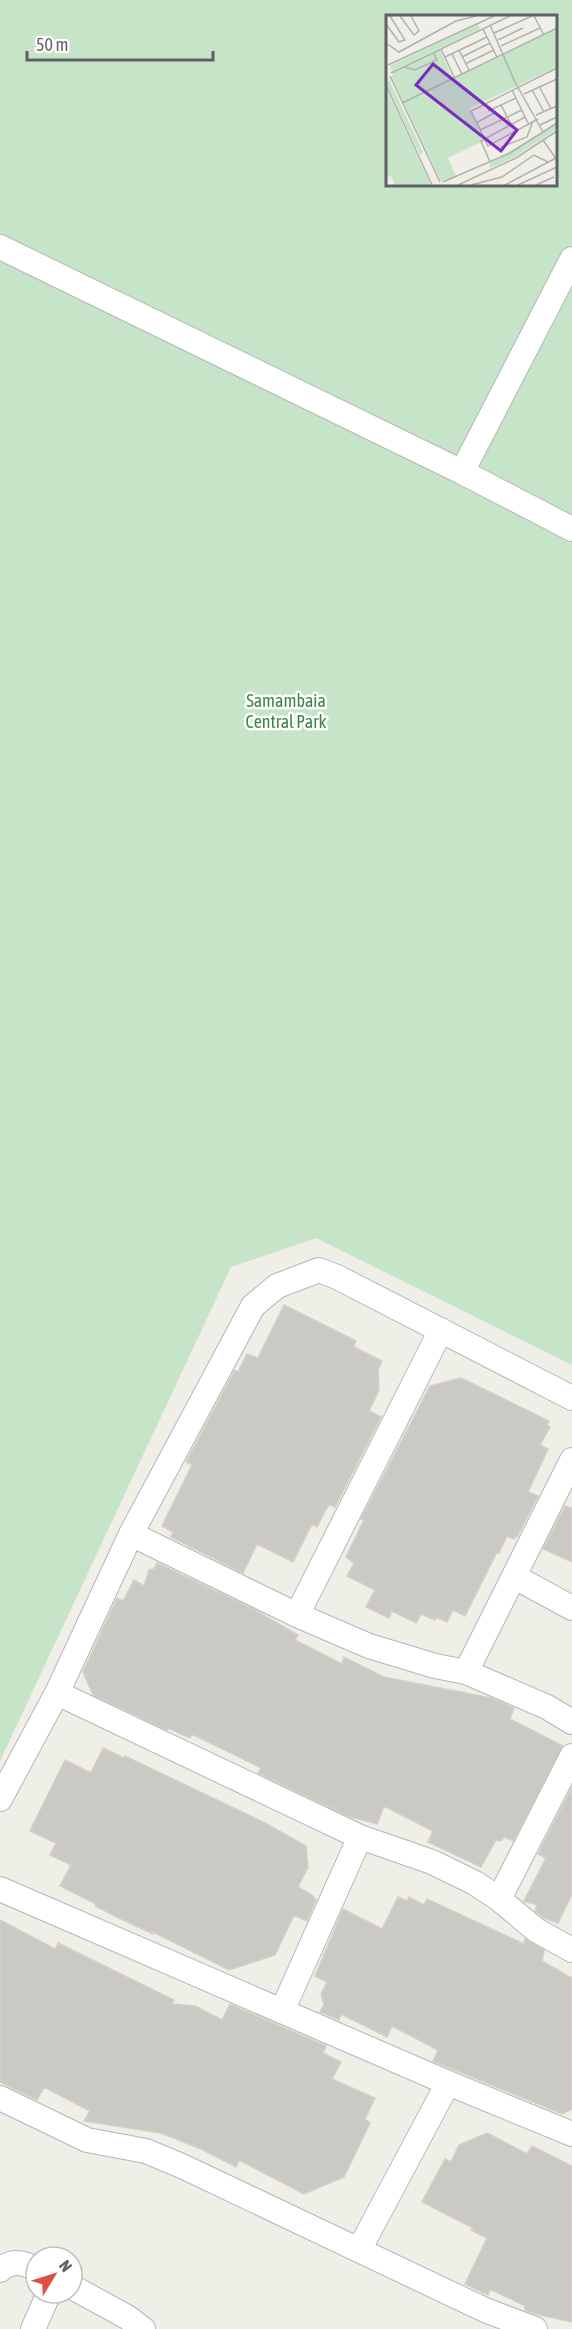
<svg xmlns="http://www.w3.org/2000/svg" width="572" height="2329" font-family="'Asap Condensed',sans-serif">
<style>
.green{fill:#c6e4c7;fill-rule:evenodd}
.building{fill:#cbc9c4;stroke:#d4d0c6;stroke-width:1.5}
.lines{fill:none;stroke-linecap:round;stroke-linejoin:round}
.minor-casing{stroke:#b4b7ba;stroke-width:26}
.minor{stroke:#fff;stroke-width:24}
.labels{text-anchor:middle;stroke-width:5;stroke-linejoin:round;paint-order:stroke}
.park-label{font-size:18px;fill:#3e8544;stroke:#fff}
.inset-road{fill:none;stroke:#b1b2af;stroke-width:1.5}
.view{fill:#7b2cbf;fill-opacity:0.15;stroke:#7b2cbf;stroke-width:3}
.inset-edge{fill:none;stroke:#5e6266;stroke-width:3}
</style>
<rect width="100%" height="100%" fill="#efeee7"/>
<path class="green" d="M0,0H572V1365L316,1238L231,1267L0,1761ZM388,16H556V184H388Z"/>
<path class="building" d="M284,1305L356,1341L354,1347L382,1361L378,1370L379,1390L369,1411L381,1417L335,1507L329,1504L317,1527L312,1524L293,1562L257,1544L243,1573L171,1537L173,1532L162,1526L192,1465L186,1462L235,1370L238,1372L247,1354L258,1358Z
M461,1378L549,1421L547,1425L550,1427L540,1445L548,1449L528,1492L538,1496L517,1537L515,1536L514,1539L507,1536L499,1553L497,1552L465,1616L453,1610L447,1622L436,1617L435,1620L421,1614L416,1623L392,1611L389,1618L366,1607L375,1590L347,1576L354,1563L346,1557L364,1520L361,1519L430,1386Z
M565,1506L572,1508V1562L543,1549Z
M157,1563L253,1609L298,1635L295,1640L342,1664L344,1657L384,1677L491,1698L514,1708L510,1719L563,1746L513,1841L504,1837L501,1841L496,1840L481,1867L428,1842L433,1831L384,1806L377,1824L348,1816L258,1773L261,1768L192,1734L190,1738L168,1728L167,1730L93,1695L83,1672L117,1598L123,1601L134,1580L144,1586L149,1570L154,1569Z
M103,1748L124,1758L125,1756L265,1823L306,1846L308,1867L298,1887L312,1895L316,1900L307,1921L294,1915L275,1955L229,1970L153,1932V1934L119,1918L95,1906L96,1904L60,1886L71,1865L50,1855L56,1843L30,1831L65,1760L91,1773Z
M572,1787V1894L558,1923L544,1918L535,1911L537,1905L524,1901L546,1858L538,1854Z
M398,1897L407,1901L409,1897L424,1905L427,1899L524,1944L525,1939L544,1950L542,1961L572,1978V2109L562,2114L433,2061L438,2050L392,2026L387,2037L341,2014L339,2020L320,2012L324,2005L321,1994L327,1982L315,1976L343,1909L382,1929Z
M0,1920L55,1949L58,1943L174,2000L172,2004L195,2006L222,2020L230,2004L326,2046L323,2053L341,2062L332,2079L375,2098L365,2119L370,2123L344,2177L304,2194L239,2160L236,2167L201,2149L161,2133L84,2121L90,2111L44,2087L37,2100L0,2082Z
M487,2133L527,2154L532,2146L572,2166V2322L536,2314L525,2310V2306L490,2289L488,2295L465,2284L487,2238L471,2230L473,2228L422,2202L445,2159L451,2162L459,2145Z"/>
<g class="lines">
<defs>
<path id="minor" d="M0,247L462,472L572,529
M462,472L572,259
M131,1534L297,1615L369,1646L435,1666L466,1672L547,1707L572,1722
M515,1577L572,1608
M297,1615L441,1330
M466,1672L572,1460
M57,1693L360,1837L432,1862L475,1883L499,1899L536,1930L572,1950
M0,1799L57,1693L131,1534L253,1306L277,1286L319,1270L337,1277L572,1398
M0,1889L448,2083L572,2134
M499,1899L572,1756
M282,2011L360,1837
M0,2098L87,2140L146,2151L184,2167L485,2310L535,2329
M359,2250L448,2083
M0,2270C12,2260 23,2262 36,2269
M72,2287L127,2317L143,2329
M33,2329L49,2293"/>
</defs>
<use href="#minor" class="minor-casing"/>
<use href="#minor" class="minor"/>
</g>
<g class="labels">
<g class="park-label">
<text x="286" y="707">Samambaia<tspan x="286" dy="21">Central Park</tspan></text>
</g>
</g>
<g transform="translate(386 15)">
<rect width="171" height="171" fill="#efeee7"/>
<path d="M92,9L94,14L6,56L4,51ZM171,13V52L84,93L97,126L62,143L70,162L55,166L6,63L7,57L54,35L66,63ZM3,65L37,137L34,140L0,68ZM0,73L43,166V170H9L5,161L0,162ZM171,108V114L127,143L104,153L103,149Z" fill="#c6e4c7"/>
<path class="inset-road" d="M14,1L28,20L33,16L25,1M148,1L158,20M0,9L13,27L19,25L4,1M104,10L129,67L157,117M97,14L111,42M108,18L146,1M112,25L137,13M0,28L13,37L70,6L90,1M115,31L154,13M55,34L68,62M73,35L83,55M66,39L76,59M59,42L101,22M76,42L104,28M79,49L108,35M2,50L108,1M18,52L29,55L51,45L47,37M5,58L124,1M4,61L54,167M0,70L46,170M153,71L165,94M126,75L142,108M146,75L158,97M138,79L171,64M16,88L171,13M115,90L125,109M102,96L130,83M150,100L171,91M152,104L102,131L85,96L171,53M90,108L110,97M154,110L171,102M94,115L136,95M157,125L171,145M115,132L141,122L147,106M104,147L95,126L139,102M57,167L124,138L171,108M72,170L130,143L171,116M85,170L116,162L148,140L162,147M119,170L170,143M132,170L171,152M150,170L168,162"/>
<path class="view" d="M47,49L131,115L115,136L30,70Z"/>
<rect width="171" height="171" class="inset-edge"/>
</g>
<g transform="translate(54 2275) rotate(52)"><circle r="28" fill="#ffffff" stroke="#bfc0c2" stroke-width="1.5"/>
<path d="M0-4.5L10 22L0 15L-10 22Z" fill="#db5242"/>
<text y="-9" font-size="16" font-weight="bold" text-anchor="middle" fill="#5e6266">N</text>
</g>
<path d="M27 51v9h186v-9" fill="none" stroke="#5e6266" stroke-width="3"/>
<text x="36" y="51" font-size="18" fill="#5e6266" stroke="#ffffff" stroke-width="4.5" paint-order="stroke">50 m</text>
</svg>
